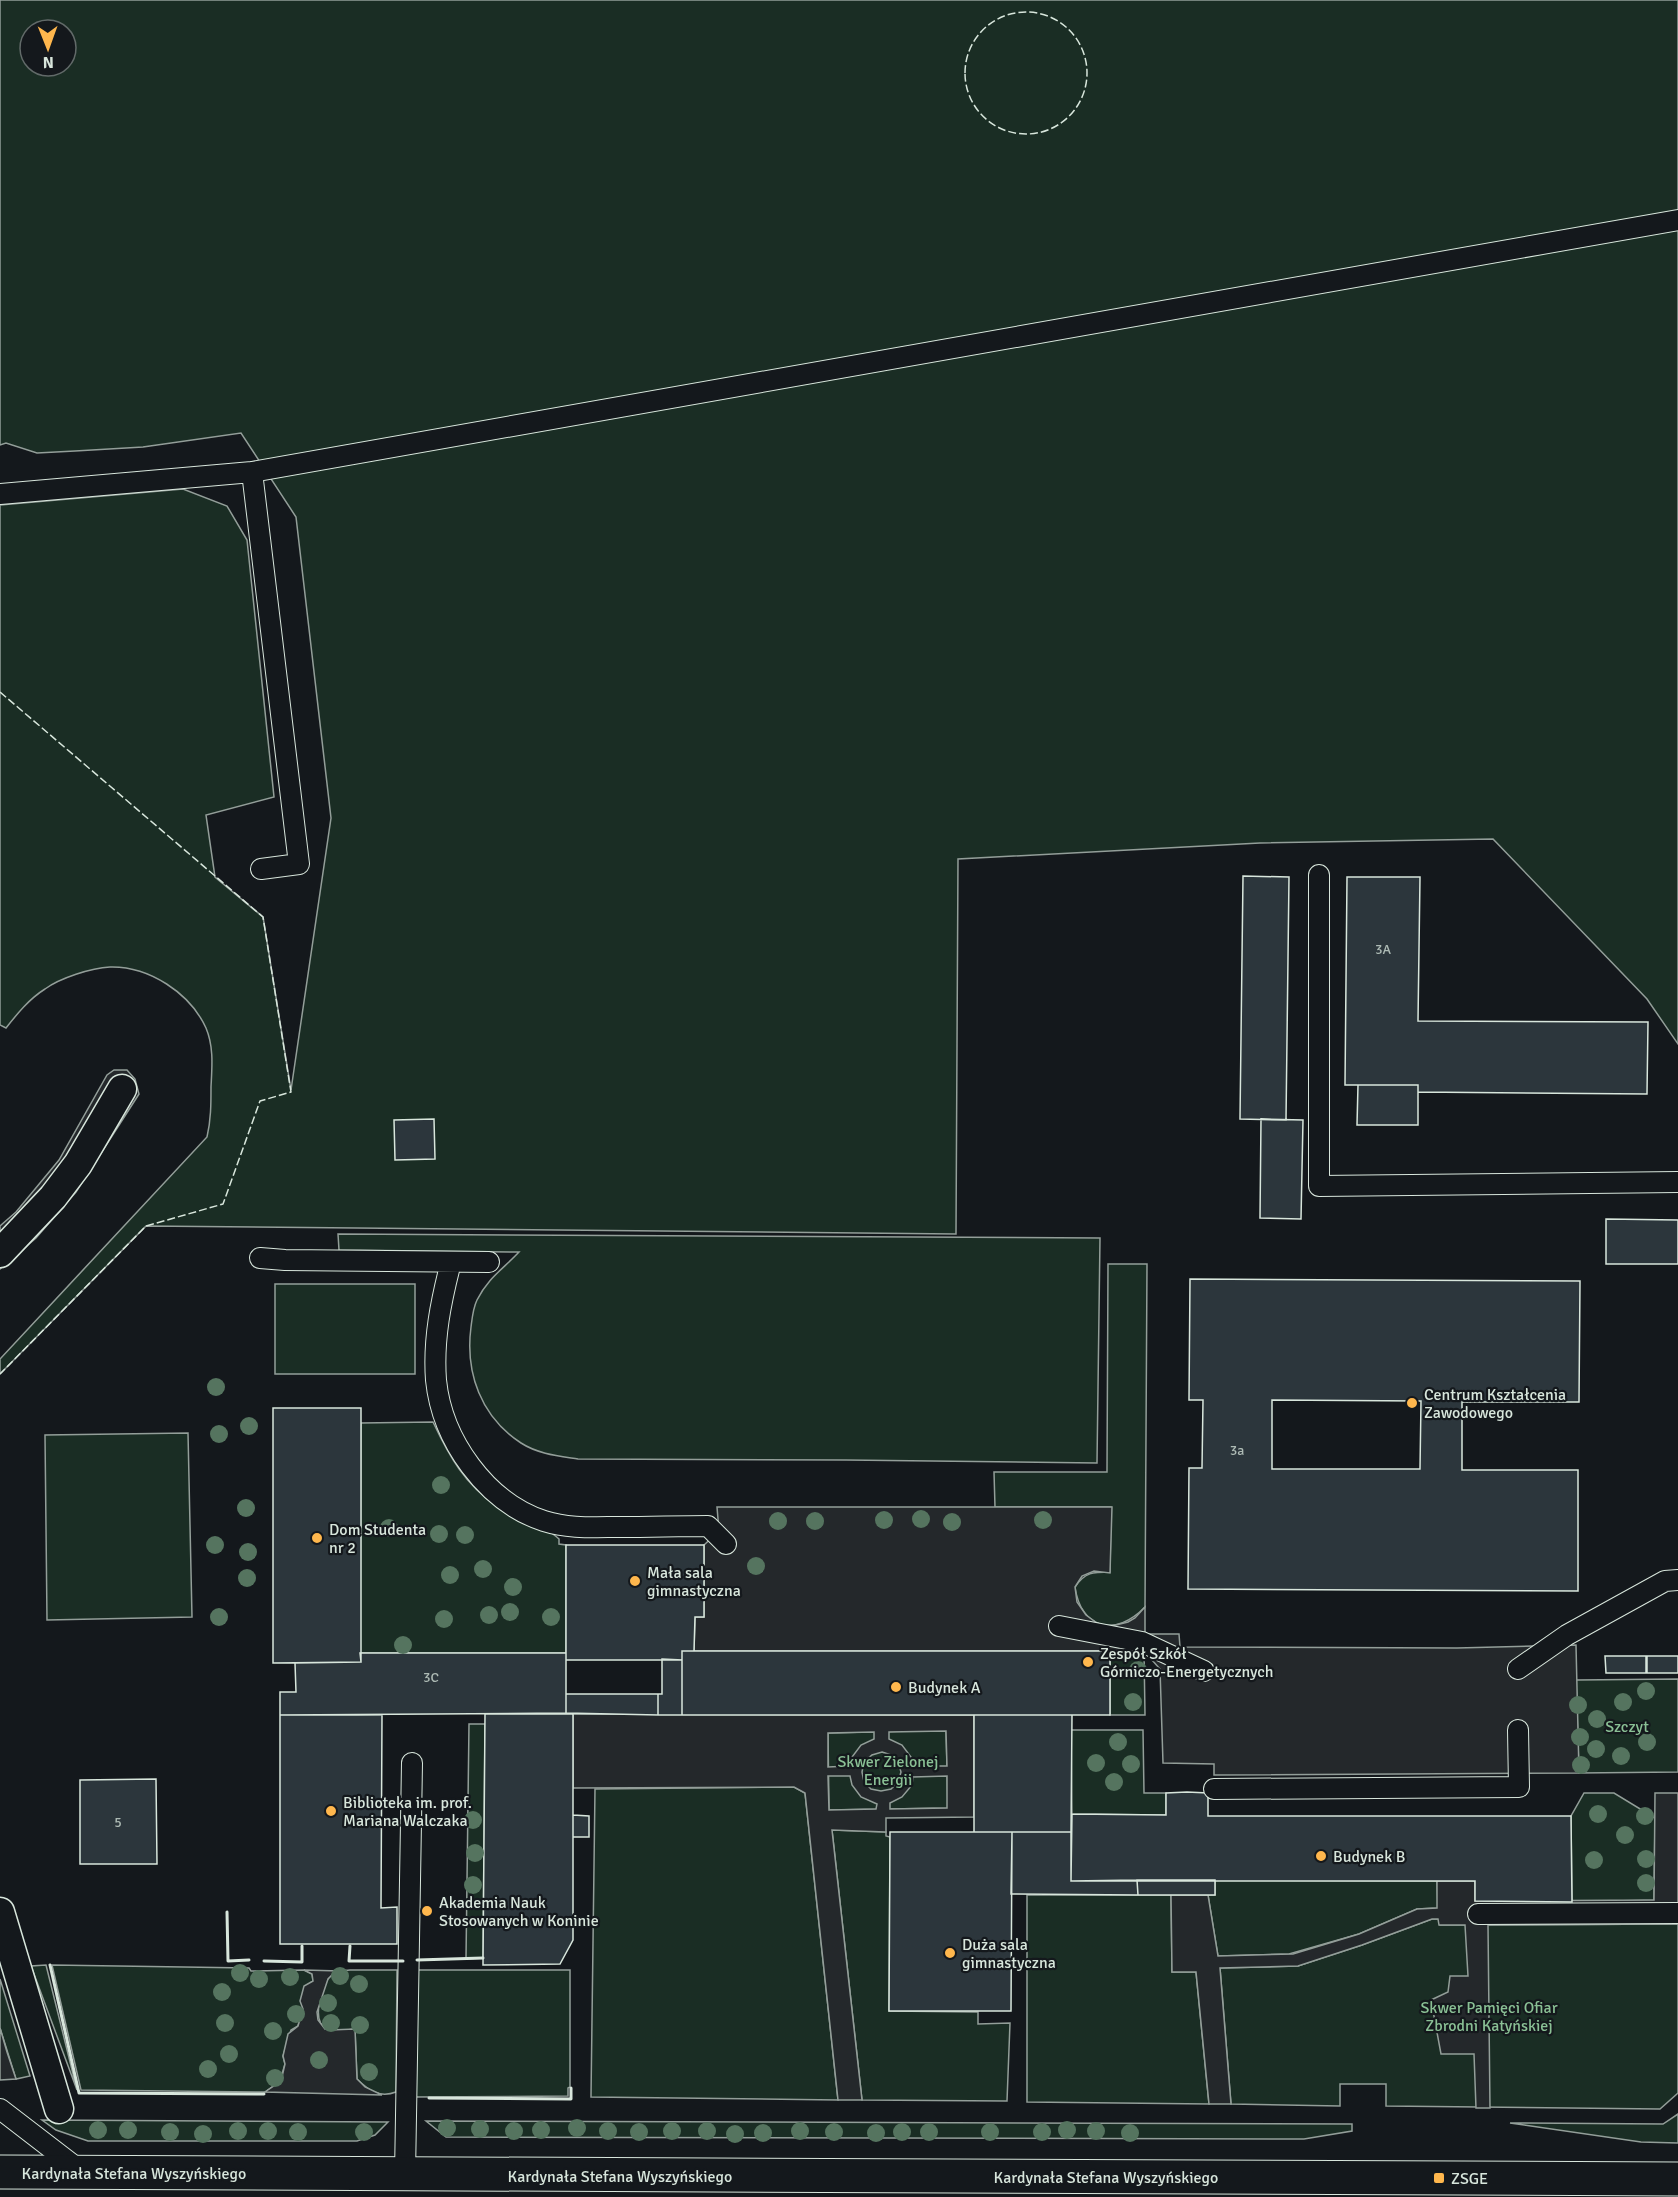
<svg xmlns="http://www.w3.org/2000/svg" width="1678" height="2197" font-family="Signika,sans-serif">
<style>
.green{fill:#1a2d24;stroke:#939e99;stroke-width:1.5;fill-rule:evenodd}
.parking{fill:#24282b;stroke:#939e99;stroke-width:1.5;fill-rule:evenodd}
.building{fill:#2c363c;stroke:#d8e6dc;stroke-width:1.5;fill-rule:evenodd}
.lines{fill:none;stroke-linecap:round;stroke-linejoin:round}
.service-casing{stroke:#d8e6dc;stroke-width:22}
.pedestrian-casing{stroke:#d8e6dc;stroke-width:31}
.secondary-casing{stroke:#d8e6dc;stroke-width:35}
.service{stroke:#14181c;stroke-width:20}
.pedestrian{stroke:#14181c;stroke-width:28}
.secondary{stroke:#14181c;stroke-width:33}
.fence{stroke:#d8e6dc;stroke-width:1.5;stroke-dasharray:8 3;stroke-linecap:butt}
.wall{stroke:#d8e6dc;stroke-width:3}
.tree{fill:#55745f}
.poi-dot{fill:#ffb74d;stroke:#14181c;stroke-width:2}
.labels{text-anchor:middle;stroke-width:4.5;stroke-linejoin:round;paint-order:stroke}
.number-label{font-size:14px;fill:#adbab4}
.poi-label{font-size:16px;fill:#d8e6dc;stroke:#14181c;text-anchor:start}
.park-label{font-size:16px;fill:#8ac095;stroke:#14181c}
.street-label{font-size:16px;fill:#d8e6dc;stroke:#14181c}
</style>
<rect width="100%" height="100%" fill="#14181c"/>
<path class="green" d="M0,0H1678V1044L1647,999L1493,839L1260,843L958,859L956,1234L146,1226L0,1374V1359L207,1137C211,1120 211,1104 211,1087C212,1067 214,1047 206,1028C190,993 149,966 110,967C91,968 60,978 45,989C29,999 17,1014 6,1028L0,1025V505L183,489L227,506L247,540L274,797L206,815L215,877L263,917L291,1090L331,818L296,517L241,433L143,447L75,451L37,453L6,443L0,445ZM30,30H66V66H30Z
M338,1234L1100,1238L1097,1463L846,1460L578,1459C559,1456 538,1454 521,1443C481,1417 465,1373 471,1327C472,1319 473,1308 477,1300C488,1278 503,1269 519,1252L339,1250Z
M1108,1264H1147L1145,1607C1116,1637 1081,1630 1075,1587C1085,1572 1093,1572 1110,1572L1111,1507H995L994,1472H1107Z
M275,1284H415V1374H275Z
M433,1422C449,1456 465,1485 497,1506C517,1519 542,1523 559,1539V1544L566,1545V1653H360L361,1423Z
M188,1433L192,1617L47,1620L45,1435Z
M1110,1651H1144L1145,1715H1110Z
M1678,1679V1772L1579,1773L1576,1680Z
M469,1724H485L483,1958L466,1959Z
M946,1730L948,1808L829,1810L828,1733Z
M1071,1730H1143L1144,1793H1166V1815L1072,1814Z
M794,1787L805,1793L838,2100L591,2097L595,1789Z
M1584,1793H1614L1655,1818L1654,1900L1572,1902L1571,1816Z
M832,1830L886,1832V1836L890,1837L889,2011L978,2012V2024L1010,2023L1007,2101L862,2100Z
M1215,1880L1437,1881L1438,1908L1417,1909L1359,1934L1289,1954L1218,1956L1208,1895H1215Z
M1027,1895H1171L1172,1972H1196L1209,2104L1027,2102Z
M1432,1919H1439L1440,1925L1678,1924V2093L1660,2109L1386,2106V2084H1340V2106L1231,2104L1220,1968L1298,1966L1362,1945Z
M46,1965L77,2090L31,1966Z
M52,1965L249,1968L251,1971L304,1970L312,1974L313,1981L309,1984L298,2026L291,2030L283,2056L285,2064L280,2081L265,2092L81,2090Z
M350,1970H397L396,2092C380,2098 369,2091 357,2079L355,2029C347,2030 334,2032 327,2029C310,2022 322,1983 332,1974C337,1970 344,1971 350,1970Z
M415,1970H570V2087L568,2088V2096L415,2097Z
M0,1979L30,2076L16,2079L0,2028Z
M1678,2114V2143L1641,2142L1510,2123L1663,2124Z
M42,2120L388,2122L375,2135L357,2141H88L56,2130Z
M426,2121L1352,2124V2131L1304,2139L446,2137Z"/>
<path class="parking" d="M114,1070H127L135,1079L139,1094L76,1192L36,1238L0,1269V1226L16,1212L59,1160L107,1075Z
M717,1507H1112L1110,1573L1094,1571L1082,1576L1075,1587L1077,1602L1086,1615L1097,1623L1108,1627L1128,1622L1135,1618L1145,1607V1634H1179L1180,1647L1457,1648L1576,1645L1579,1773L1214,1775V1764L1163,1763L1160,1669L1144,1651H694L695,1617H704V1545L719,1531Z
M573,1714L974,1715V1817L886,1818V1832L832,1830L862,2100H838L805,1793L794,1787L573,1788ZM946,1731L947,1766H914L911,1757L902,1745L889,1739V1732ZM874,1732V1739L861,1745L852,1757L849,1766L828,1767V1733ZM882,1752L891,1755L898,1762L901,1772L898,1782L891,1789L881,1791L871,1789L864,1782L862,1772L864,1762L872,1755ZM828,1776H850L852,1785L861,1797L877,1804L876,1809L829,1810ZM947,1776V1808L890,1809V1803L902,1797L912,1785L913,1777Z
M1655,1793H1678V1924L1488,1925L1490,2108H1476L1474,2054H1441L1431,2000L1448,1992L1450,1976H1468L1465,1925H1439L1438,1919H1432L1362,1945L1298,1966L1220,1968L1231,2104H1209L1196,1972H1172L1171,1895H1208L1218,1956L1293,1954L1359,1934L1417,1909L1437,1908V1881H1475V1901L1654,1900Z
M304,1970L340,1971L335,1972L328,1979L317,2012L318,2020L325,2029L330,2030L355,2029L357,2079L365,2087L382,2095L265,2092L281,2081L285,2064L283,2056L288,2034L298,2026L303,2009L300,2001L304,1986L313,1981L312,1974Z
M0,2028L7,2052L16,2079L0,2080Z"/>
<path class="building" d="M1243,876L1289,877L1286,1120L1240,1119Z
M1347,877H1420L1418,1021L1648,1022L1647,1094L1418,1092V1085H1345Z
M1358,1085H1418V1125H1357Z
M434,1119L435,1159L395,1160L394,1120Z
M1261,1119L1303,1120L1301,1219L1260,1218Z
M1606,1219L1678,1220V1264H1606Z
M1190,1279L1580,1281L1579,1402H1462V1470H1578V1591L1188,1589L1189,1468H1202L1203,1400H1189ZM1272,1400L1421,1401L1420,1469H1272Z
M273,1408H361V1662L273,1663Z
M566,1545H704V1617H695L694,1651H682V1660H566Z
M682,1651H1110V1715H682Z
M360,1653H566V1713L280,1715V1692H296L295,1663L361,1662Z
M1605,1656H1646V1673H1606Z
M1647,1656H1678V1673H1647Z
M662,1659L682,1660V1715H658V1694H662Z
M566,1694H658V1715L566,1713Z
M485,1714H573V1940L560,1964L483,1965Z
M280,1715H382L381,1908L397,1907V1944H280Z
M974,1715H1072L1071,1832H974Z
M156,1779L157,1864H80V1780Z
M1187,1792L1208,1793V1816H1571L1572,1902L1475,1901V1881H1071L1072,1814L1166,1815V1793Z
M573,1815L589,1816V1837H573Z
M890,1832H1012L1011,2011H889Z
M1012,1832H1071V1881L1137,1880L1138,1895L1011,1894Z
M1137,1880H1215V1895H1138Z"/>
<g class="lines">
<defs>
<path id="service" d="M252,472L299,864L261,869
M0,494L252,472L1678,220
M1319,875V1186L1678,1182
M260,1258L285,1260L489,1262
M451,1262C441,1301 433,1339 436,1380C442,1440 486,1502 544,1521C569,1529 595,1527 621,1527C650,1527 679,1526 708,1526L726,1544
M1059,1626L1142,1642L1204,1671
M1518,1669L1567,1635L1665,1581L1678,1580
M1214,1789L1519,1787L1518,1730
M1478,1914L1678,1913
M0,2109L82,2172
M405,2175L412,1763"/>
<path id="pedestrian" d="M0,1253L53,1197L78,1164L122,1089
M0,1912L59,2109"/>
<path id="secondary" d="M0,2172L1678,2179"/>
</defs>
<use href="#service" class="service-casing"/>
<use href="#pedestrian" class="pedestrian-casing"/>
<use href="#secondary" class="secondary-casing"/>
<use href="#service" class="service"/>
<use href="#pedestrian" class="pedestrian"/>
<use href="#secondary" class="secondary"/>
<path class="fence" d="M965 73a61 61 0 1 1 122 0a61 61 0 1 1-122 0Z
M0,692L263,917L291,1092L260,1101L223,1204L146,1226L0,1374"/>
<path class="wall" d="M227,1912L228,1961L249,1960
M350,1946L349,1961H403
M417,1960L483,1958
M264,1961L302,1962V1946
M50,1965L79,2093L264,2094
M429,2098L571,2099V2088"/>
</g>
<g class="tree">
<circle cx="216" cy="1387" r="9"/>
<circle cx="249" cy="1426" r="9"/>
<circle cx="219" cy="1434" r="9"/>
<circle cx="441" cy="1485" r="9"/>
<circle cx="246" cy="1508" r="9"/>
<circle cx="921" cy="1519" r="9"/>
<circle cx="884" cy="1520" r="9"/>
<circle cx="1043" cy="1520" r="9"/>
<circle cx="778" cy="1521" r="9"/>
<circle cx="815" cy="1521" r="9"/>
<circle cx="952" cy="1522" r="9"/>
<circle cx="389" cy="1528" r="9"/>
<circle cx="439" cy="1534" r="9"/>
<circle cx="465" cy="1535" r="9"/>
<circle cx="215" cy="1545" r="9"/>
<circle cx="248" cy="1552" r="9"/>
<circle cx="756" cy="1566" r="9"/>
<circle cx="483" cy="1569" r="9"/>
<circle cx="450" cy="1575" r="9"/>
<circle cx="247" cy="1578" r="9"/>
<circle cx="513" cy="1587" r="9"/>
<circle cx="510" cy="1612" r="9"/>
<circle cx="489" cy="1615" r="9"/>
<circle cx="219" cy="1617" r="9"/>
<circle cx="551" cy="1617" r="9"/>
<circle cx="444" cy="1619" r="9"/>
<circle cx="403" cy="1645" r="9"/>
<circle cx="1138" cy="1670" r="9"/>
<circle cx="1646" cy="1691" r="9"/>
<circle cx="1133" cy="1702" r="9"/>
<circle cx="1623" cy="1702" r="9"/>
<circle cx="1578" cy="1705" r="9"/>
<circle cx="1597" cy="1719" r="9"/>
<circle cx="1580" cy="1737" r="9"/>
<circle cx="1118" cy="1742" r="9"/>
<circle cx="1647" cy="1742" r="9"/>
<circle cx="1596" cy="1749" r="9"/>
<circle cx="1621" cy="1756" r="9"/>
<circle cx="1096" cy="1763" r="9"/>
<circle cx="1131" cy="1764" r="9"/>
<circle cx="1581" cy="1765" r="9"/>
<circle cx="1114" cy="1782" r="9"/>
<circle cx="1598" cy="1814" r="9"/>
<circle cx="1645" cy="1816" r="9"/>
<circle cx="473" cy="1820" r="9"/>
<circle cx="1625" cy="1835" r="9"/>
<circle cx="475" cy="1853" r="9"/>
<circle cx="1646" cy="1859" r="9"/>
<circle cx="1594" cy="1860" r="9"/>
<circle cx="1646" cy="1883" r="9"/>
<circle cx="473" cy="1885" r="9"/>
<circle cx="240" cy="1973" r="9"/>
<circle cx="340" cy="1976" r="9"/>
<circle cx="290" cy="1977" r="9"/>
<circle cx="259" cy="1979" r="9"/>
<circle cx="359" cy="1984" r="9"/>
<circle cx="222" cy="1992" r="9"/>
<circle cx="328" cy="2003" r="9"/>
<circle cx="296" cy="2014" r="9"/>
<circle cx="225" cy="2023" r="9"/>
<circle cx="331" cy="2023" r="9"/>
<circle cx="360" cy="2025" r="9"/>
<circle cx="273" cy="2031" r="9"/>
<circle cx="229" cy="2054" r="9"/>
<circle cx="319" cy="2060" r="9"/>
<circle cx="208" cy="2069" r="9"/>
<circle cx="369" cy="2072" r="9"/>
<circle cx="275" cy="2078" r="9"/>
<circle cx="447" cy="2128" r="9"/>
<circle cx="577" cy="2128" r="9"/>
<circle cx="480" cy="2129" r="9"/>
<circle cx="98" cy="2130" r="9"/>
<circle cx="128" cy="2130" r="9"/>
<circle cx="541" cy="2130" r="9"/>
<circle cx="1067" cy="2130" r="9"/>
<circle cx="238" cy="2131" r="9"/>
<circle cx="268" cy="2131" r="9"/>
<circle cx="514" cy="2131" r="9"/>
<circle cx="608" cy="2131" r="9"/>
<circle cx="672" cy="2131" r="9"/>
<circle cx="707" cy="2131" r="9"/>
<circle cx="800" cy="2131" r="9"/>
<circle cx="1096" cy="2131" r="9"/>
<circle cx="170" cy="2132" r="9"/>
<circle cx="298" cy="2132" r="9"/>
<circle cx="364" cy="2132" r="9"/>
<circle cx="639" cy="2132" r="9"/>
<circle cx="834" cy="2132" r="9"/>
<circle cx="902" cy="2132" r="9"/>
<circle cx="929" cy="2132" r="9"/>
<circle cx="990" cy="2132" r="9"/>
<circle cx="1042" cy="2132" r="9"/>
<circle cx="763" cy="2133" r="9"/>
<circle cx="876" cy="2133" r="9"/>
<circle cx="1130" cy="2133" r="9"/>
<circle cx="203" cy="2134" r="9"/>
<circle cx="735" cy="2134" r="9"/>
</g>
<g class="poi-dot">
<circle cx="1412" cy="1403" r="6"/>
<circle cx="317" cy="1538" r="6"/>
<circle cx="635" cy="1581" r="6"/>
<circle cx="1088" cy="1662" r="6"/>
<circle cx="896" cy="1687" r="6"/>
<circle cx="331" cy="1811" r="6"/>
<circle cx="1321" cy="1856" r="6"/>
<circle cx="427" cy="1911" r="6"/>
<circle cx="950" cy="1953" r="6"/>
<rect x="1433" y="2172" width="12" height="12" rx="3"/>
</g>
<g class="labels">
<g class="number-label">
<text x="1383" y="954">3A</text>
<text x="1237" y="1455">3a</text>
<text x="431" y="1682">3C</text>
<text x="118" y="1827">5</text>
</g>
<g class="poi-label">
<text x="1424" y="1400">Centrum Kształcenia<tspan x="1424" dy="18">Zawodowego</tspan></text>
<text x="329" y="1535">Dom Studenta<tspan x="329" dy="18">nr 2</tspan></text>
<text x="647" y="1578">Mała sala<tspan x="647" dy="18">gimnastyczna</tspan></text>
<text x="1100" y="1659">Zespół Szkół<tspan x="1100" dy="18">Górniczo-Energetycznych</tspan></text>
<text x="908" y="1693">Budynek A</text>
<text x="343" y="1808">Biblioteka im. prof.<tspan x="343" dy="18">Mariana Walczaka</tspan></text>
<text x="1333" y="1862">Budynek B</text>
<text x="439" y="1908">Akademia Nauk<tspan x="439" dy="18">Stosowanych w Koninie</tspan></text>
<text x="962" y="1950">Duża sala<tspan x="962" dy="18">gimnastyczna</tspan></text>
<text x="1451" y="2184">ZSGE</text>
</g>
<g class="park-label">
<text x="1627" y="1732">Szczyt</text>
<text x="888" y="1767">Skwer Zielonej<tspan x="888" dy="18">Energii</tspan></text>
<text x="1489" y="2013">Skwer Pamięci Ofiar<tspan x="1489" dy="18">Zbrodni Katyńskiej</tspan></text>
</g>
<g class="street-label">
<text x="134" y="2179">Kardynała Stefana Wyszyńskiego</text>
<text x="620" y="2182">Kardynała Stefana Wyszyńskiego</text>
<text x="1106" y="2183">Kardynała Stefana Wyszyńskiego</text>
</g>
</g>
<g transform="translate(48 48) rotate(179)"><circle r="28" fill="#14181c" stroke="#626a69" stroke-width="1.5"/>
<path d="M0-4.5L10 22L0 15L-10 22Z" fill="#ffb74d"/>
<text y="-9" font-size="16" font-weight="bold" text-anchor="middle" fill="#d8e6dc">N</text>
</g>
</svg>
